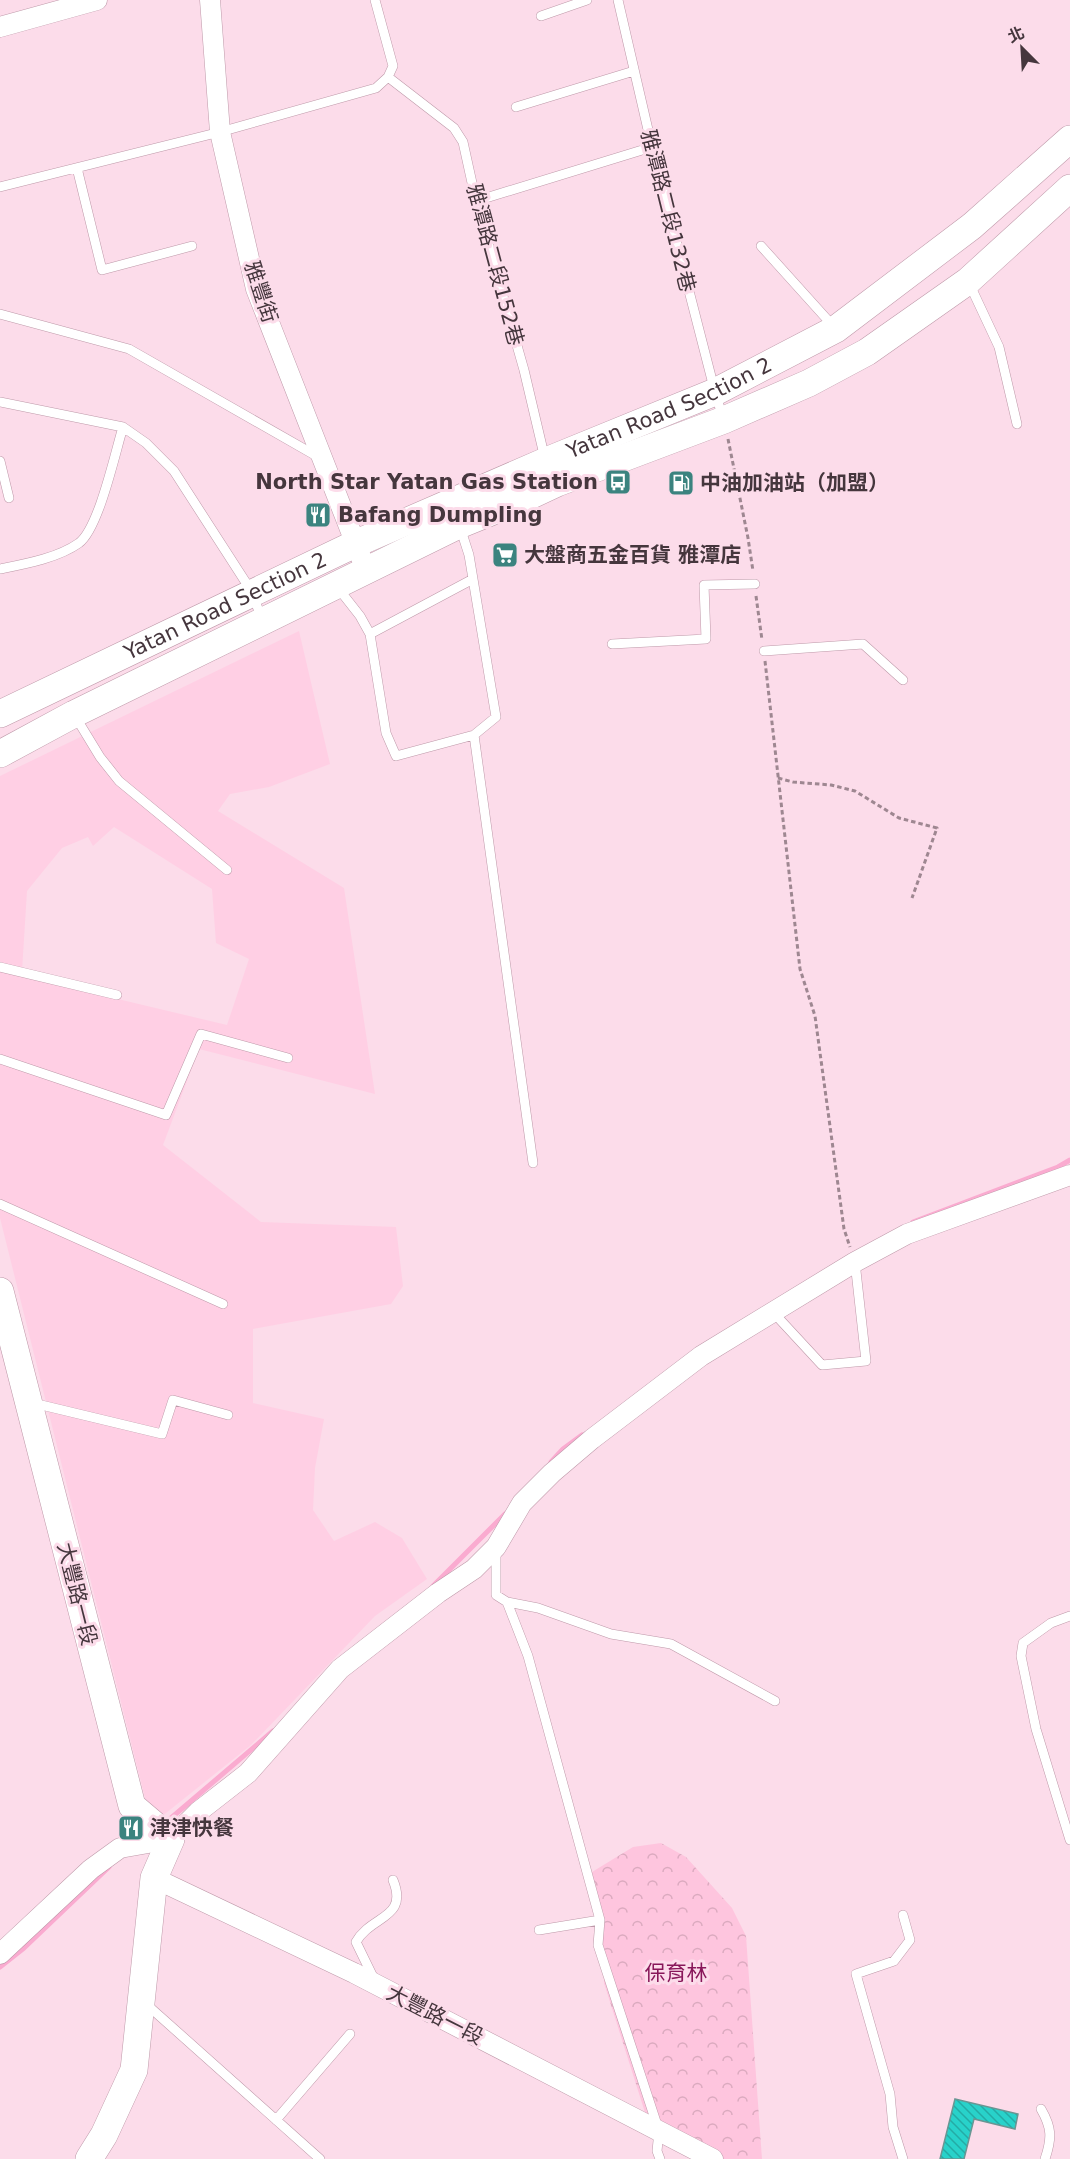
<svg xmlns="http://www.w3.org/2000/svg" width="1070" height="2159" font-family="'DejaVu Sans','Noto Sans TC',sans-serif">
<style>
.built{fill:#ffcfe4}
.forest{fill:url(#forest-crowns)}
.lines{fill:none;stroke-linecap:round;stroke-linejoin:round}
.stream{stroke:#faabd0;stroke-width:5}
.building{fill:url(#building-back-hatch);stroke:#699693;stroke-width:1.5}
.lane-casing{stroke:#be99a9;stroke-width:10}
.street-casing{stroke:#be99a9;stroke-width:21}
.secondary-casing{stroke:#be99a9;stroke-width:28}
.path{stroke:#9e8791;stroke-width:3;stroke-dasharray:4.5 3;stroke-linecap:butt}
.lane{stroke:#fff;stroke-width:9}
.street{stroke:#fff;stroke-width:20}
.secondary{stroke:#fff;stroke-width:27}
.labels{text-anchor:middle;stroke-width:6;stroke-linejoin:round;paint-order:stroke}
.street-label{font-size:21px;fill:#45363d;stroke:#fcdcea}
.poi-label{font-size:21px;font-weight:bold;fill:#45363d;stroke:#fcdcea;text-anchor:start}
.park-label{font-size:21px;fill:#88175a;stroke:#fcdcea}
</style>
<defs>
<pattern id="forest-crowns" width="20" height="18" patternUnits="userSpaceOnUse" patternTransform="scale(1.5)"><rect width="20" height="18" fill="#fec5de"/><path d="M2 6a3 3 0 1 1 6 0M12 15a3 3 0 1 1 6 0" fill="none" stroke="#dbaabf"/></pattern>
<pattern id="building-back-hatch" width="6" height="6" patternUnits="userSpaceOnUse" patternTransform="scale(1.5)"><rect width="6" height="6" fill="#28d2ca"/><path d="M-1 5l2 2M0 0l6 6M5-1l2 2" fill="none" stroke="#24aba5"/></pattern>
</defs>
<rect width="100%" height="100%" fill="#fcdcea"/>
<path class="built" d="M299,631L330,764L269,787L230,794L218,811L344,888L375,1094L199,1049L163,1145L261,1222L396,1227L403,1286L391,1304L253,1329V1403L324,1419L315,1468L313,1510L334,1541L375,1522L402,1538L427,1579L375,1616L251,1745L161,1817L148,1810L0,1218V971L227,1025L249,959L216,943L212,889L114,827L93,846L88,837L62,848L27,891L22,971L0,962V776Z"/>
<path class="forest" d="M661,1843L686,1857L732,1908L746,1936L762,2159H716L648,2122L604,1983V1955L596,1940L602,1924L592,1872L633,1847Z"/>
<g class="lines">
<path class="stream" d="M913,1222L1058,1167L1070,1160
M551,1462L563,1449L582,1435
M433,1586L505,1514
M164,1824L273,1731
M0,1967L24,1948L109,1867"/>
</g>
<path class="building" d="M955,2099L1018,2114L1015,2129L974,2119L964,2159H940Z"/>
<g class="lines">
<defs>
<path id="lane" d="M618,0L652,147L715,392L723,418
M541,16L587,0
M388,77L454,128L463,142L476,201L524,370L545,459
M516,107L634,71
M77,168L102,270L192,246
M0,187L220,132L376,88L388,77L393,66L375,0
M476,201L652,147
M761,246L834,327
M969,283L999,347L1017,424
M0,314L129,349L320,458
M0,402L123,427L146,443L174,471L252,592L262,620
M0,461L9,498
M460,527L469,555L496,717L474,735L533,1163
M0,569C25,564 58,558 79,543C99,528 115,453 123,427
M338,588L360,616L370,634L386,733L396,756L474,735
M370,634L473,579
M612,644L706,639L704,585L755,584
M764,651L863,644L903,680
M75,716L100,757L119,781L227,870
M0,967L117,995
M0,1059L166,1115L201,1034L288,1058
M0,1204L223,1304
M772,1311L822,1365L866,1361L855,1262
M33,1403L162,1434L173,1400L228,1415
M496,1550V1595L507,1602L538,1608L611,1634L671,1644L775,1701
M507,1602L528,1656L600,1920L598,1945L659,2131L657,2151L660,2159
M1070,1616L1051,1623L1023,1643L1021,1656L1036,1729L1070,1840
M903,1915L910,1940L894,1961L856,1974L890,2094L893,2127L903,2159
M539,1930L600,1920
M374,1979L356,1942C371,1915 409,1919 393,1880
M145,2003L320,2159
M1041,2109C1052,2128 1052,2138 1045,2159
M276,2120L350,2034"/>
<path id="street" d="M210,0L220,132L256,289L366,570
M0,27L97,0
M154,1878L354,1973L713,2159
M0,1954L91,1869L120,1848L171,1839L198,1812L248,1773L340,1669L438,1593L474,1569L496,1547L522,1503L552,1473L592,1439L701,1356L855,1262L907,1234L1070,1175"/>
<g id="secondary">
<path id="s1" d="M0,714L357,543L546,461L715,392L836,329L972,226L1070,139"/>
<path d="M0,754L74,714L459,525L523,499L557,483L724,420L809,383L867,352L968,281L1070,188"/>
<path d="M0,1291L132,1806L171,1839L154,1878L134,2070L104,2135L89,2159"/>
</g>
</defs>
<use href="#lane" class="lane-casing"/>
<use href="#street" class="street-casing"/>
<use href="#secondary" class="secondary-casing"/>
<path class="path" d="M728,439L748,538L753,571
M756,596L762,640
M765,661L800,969L815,1016L844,1229L850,1247
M778,778L793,782L831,785L855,791L899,818L937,828L912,898"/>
<use href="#lane" class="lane"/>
<use href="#street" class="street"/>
<use href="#secondary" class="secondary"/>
</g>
<defs>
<symbol id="bus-square" viewBox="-11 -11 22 22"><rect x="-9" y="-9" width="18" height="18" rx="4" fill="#3b837f" stroke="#fcdcea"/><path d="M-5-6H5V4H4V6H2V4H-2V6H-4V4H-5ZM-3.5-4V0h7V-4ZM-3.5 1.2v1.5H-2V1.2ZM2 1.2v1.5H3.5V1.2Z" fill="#fff"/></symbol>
<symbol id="fuel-square" viewBox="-11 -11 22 22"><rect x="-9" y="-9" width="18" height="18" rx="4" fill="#3b837f" stroke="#fcdcea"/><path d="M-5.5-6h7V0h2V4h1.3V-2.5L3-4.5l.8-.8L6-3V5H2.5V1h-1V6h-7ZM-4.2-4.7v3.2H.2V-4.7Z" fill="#fff"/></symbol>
<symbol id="restaurant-square" viewBox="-11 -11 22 22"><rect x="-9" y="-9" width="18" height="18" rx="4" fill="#3b837f" stroke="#fcdcea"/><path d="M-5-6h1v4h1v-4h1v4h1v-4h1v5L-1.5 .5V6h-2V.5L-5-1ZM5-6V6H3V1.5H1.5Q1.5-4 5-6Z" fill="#fff"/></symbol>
<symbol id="supermarket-square" viewBox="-11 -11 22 22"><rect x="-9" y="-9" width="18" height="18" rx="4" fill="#3b837f" stroke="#fcdcea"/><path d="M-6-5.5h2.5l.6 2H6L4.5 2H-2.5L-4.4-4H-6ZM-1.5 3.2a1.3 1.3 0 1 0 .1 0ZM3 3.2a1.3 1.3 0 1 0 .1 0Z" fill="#fff"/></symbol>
</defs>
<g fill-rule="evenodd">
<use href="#bus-square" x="603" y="467" width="30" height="30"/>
<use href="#fuel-square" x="666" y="468" width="30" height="30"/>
<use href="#restaurant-square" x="303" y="500" width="30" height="30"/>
<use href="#supermarket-square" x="490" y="540" width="30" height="30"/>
<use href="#restaurant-square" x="116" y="1813" width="30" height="30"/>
</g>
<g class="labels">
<g class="street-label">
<text transform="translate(668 211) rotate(76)" y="7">雅潭路二段132巷</text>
<text transform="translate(495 265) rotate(75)" y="7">雅潭路二段152巷</text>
<text transform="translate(261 292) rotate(72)" y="7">雅豐街</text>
<text dy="7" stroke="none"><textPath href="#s1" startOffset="736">Yatan Road Section 2</textPath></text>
<text dy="7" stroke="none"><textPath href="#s1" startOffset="250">Yatan Road Section 2</textPath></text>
<text transform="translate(77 1594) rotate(76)" y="7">大豐路一段</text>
<text transform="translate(435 2015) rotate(27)" y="7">大豐路一段</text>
</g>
<g class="poi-label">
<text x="598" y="489" text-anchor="end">North Star Yatan Gas Station</text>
<text x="700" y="490">中油加油站（加盟）</text>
<text x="338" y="522">Bafang Dumpling</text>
<text x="524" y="562">大盤商五金百貨 雅潭店</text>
<text x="150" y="1835">津津快餐</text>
</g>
<g class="park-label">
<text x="676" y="1980">保育林</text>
</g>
</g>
<g transform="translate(1022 48) rotate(336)" stroke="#fcdcea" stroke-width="4.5" paint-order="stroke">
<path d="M0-4.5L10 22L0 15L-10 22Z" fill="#45363d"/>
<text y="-9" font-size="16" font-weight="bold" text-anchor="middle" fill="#45363d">北</text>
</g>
</svg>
